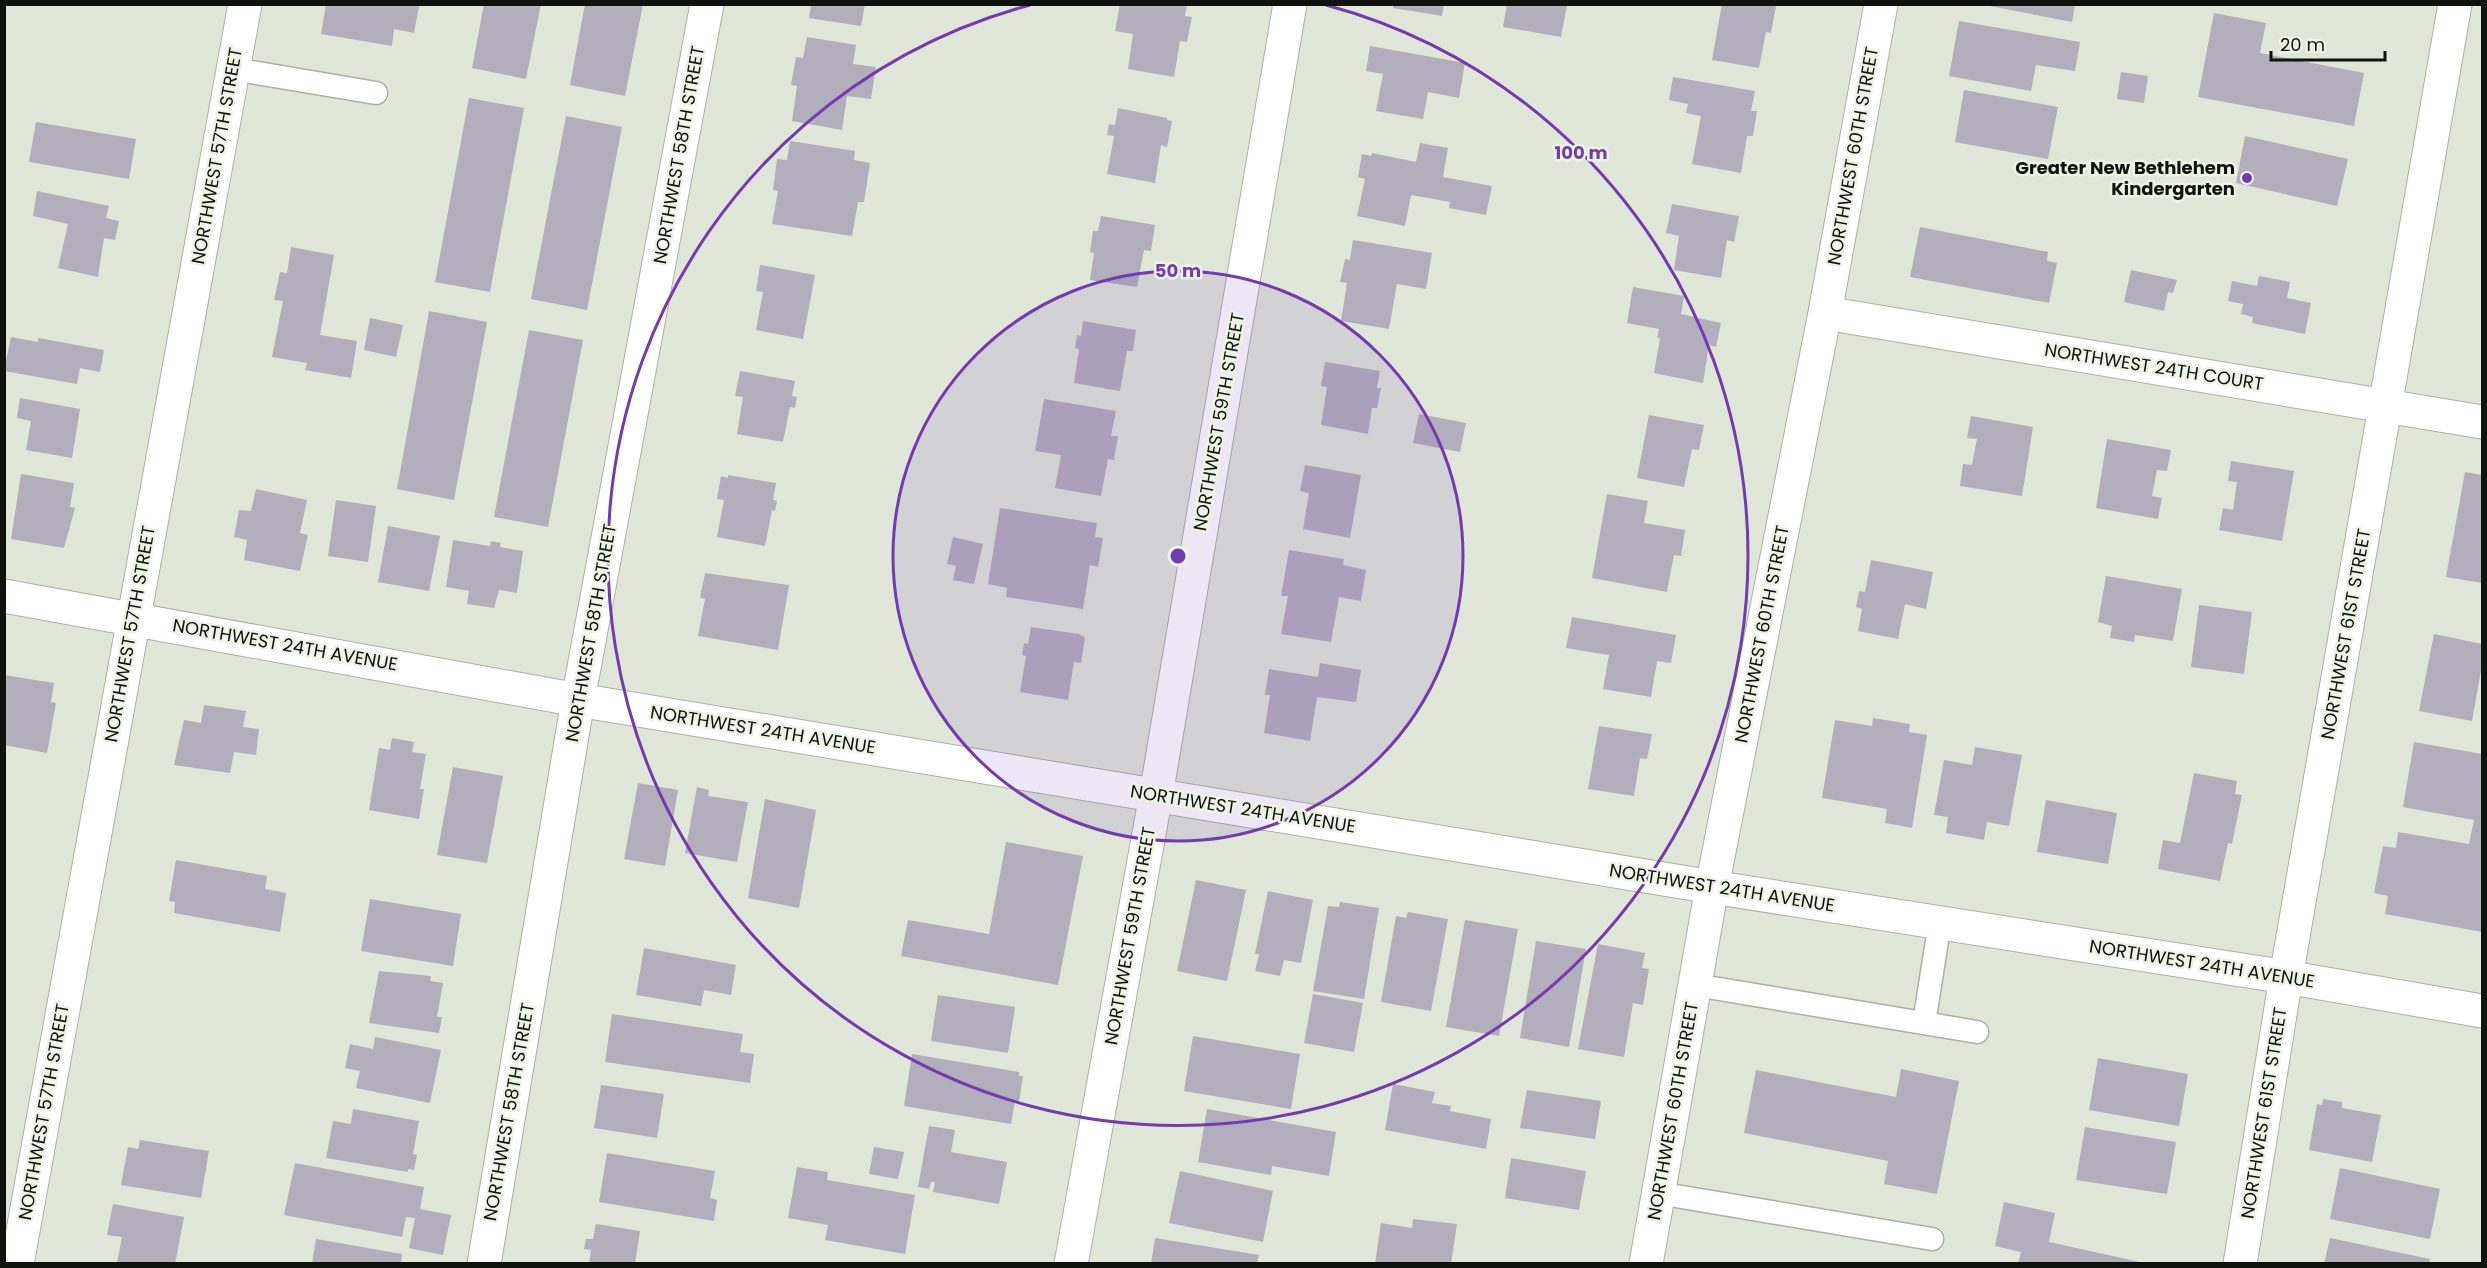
<svg xmlns="http://www.w3.org/2000/svg" width="2487" height="1268" font-family="Poppins,sans-serif">
<style>
.building{fill:#b3aebc}
.lines{fill:none;stroke-linecap:round;stroke-linejoin:round}
.lane-casing{stroke:#abb1a4;stroke-width:25}
.street-casing{stroke:#abb1a4;stroke-width:35}
.lane{stroke:#fff;stroke-width:22}
.street{stroke:#fff;stroke-width:33}
.ring{fill:none;stroke:#713bb1;stroke-width:3}
.poi-dot{fill:#713bb1;stroke:#edf4e6;stroke-width:2}
.labels{text-anchor:middle;stroke-width:5;stroke-linejoin:round;paint-order:stroke}
.street-label{font-size:18px;fill:#10120d;stroke:#edf4e6}
.poi-label{font-size:18px;font-weight:bold;fill:#10120d;stroke:#edf4e6;text-anchor:end}
.centre{fill:#713bb1;stroke:#edf4e6;stroke-width:3}
.ring-label{font-size:18px;text-anchor:middle;font-weight:bold;fill:#713bb1;stroke:#edf4e6;stroke-width:5;stroke-linejoin:round;paint-order:stroke}
</style>
<rect width="100%" height="100%" fill="#e0e7d9"/>
<path class="building" d="M326,4H415L419,6L414,33L394,29L392,46L321,34Z
M484,4H541L526,79L472,68Z
M585,4H643L625,96L570,85Z
M811,4H865L861,26L809,18Z
M1120,4H1187L1185,16L1192,17L1187,42L1180,41L1174,77L1128,69L1133,34L1115,31Z
M1394,4H1444L1442,16L1393,8Z
M1507,4L1567,5L1561,37L1503,27Z
M1722,4L1776,6L1771,33L1766,32L1759,68L1712,60Z
M1985,5H2075L2072,22Z
M2214,13L2266,23L2260,53L2364,73L2354,126L2198,97Z
M1959,21L2080,42L2075,71L2036,65L2031,91L1949,76Z
M807,37L856,45L853,64L876,67L871,99L847,96L842,130L792,121L797,86L791,85L796,57L803,58Z
M1370,46L1465,63L1459,98L1428,92L1423,119L1376,111L1383,74L1366,71Z
M2121,72L2148,76L2144,103L2117,99Z
M1673,77L1755,91L1751,111H1757L1753,136H1747L1741,173L1692,164L1701,116L1686,113L1688,104L1669,100Z
M1964,90L2058,107L2048,159L1955,142Z
M469,98L524,108L490,292L435,282Z
M1118,108L1167,118V120L1172,121L1167,147L1161,145L1155,183L1107,174L1114,136L1107,135L1109,124L1115,125Z
M566,116L622,127L587,310L531,299Z
M36,122L136,139L129,179L29,162Z
M2245,136L2348,159L2337,206L2236,183Z
M790,141L855,151L854,160L870,163L864,202H858L852,236L772,224L778,191L773,190L777,159L787,160Z
M1420,143L1448,148L1443,177L1492,186L1486,215L1449,208L1450,202L1411,195L1405,226L1357,216L1365,179L1358,177L1362,154L1371,156L1372,153L1416,162Z
M37,191L109,206L106,218L119,221L115,240L104,238L98,277L58,268L68,224L33,216Z
M1672,204L1739,216L1734,242L1727,240L1721,278L1674,270L1679,236L1666,233Z
M1101,216L1155,225L1151,251L1144,250L1137,287L1090,280L1094,253L1090,252L1093,231H1098Z
M1920,227L2048,252L2047,261L2057,263L2049,303L1910,277Z
M1353,240L1432,253L1426,289L1397,284L1389,329L1341,321L1347,283L1340,282L1345,259L1350,260Z
M291,247L334,255L320,335L357,341L351,378L305,370L307,363L272,357L283,301L274,300L280,272L287,273Z
M760,265L815,275L803,339L756,330L763,292L756,291Z
M2131,270L2177,280L2173,293L2168,292L2164,311L2124,302Z
M2259,276L2290,282L2287,298L2311,303L2305,334L2252,323L2253,317L2241,314L2243,304L2228,301L2232,281L2257,286Z
M1633,287L1684,296L1681,314L1721,323L1716,347L1709,345L1703,383L1654,373L1660,338H1657L1659,329L1627,323Z
M429,311L487,322L454,500L397,489Z
M370,318L403,325L396,357L364,350Z
M1083,321L1136,330L1133,351H1127L1120,391L1074,383L1079,349L1075,348L1077,335L1081,336Z
M529,330L583,340L548,527L494,517Z
M11,337L38,342V338L104,350L100,372L80,368L77,384L4,371Z
M1325,362L1380,371L1377,388H1381L1377,408H1372L1368,434L1321,425L1327,387L1321,386Z
M740,371L795,381L792,396L797,397L795,408L790,407L783,442L737,434L743,397L735,396Z
M20,398L80,409L72,458L26,450L31,421L17,418Z
M1044,399L1116,411L1111,436H1118L1114,460L1108,459L1101,496L1055,488L1061,455L1035,451Z
M1419,414L1466,423L1460,452L1413,443Z
M1649,415L1704,425L1699,450L1692,449L1684,487L1637,478Z
M1971,416L2033,427L2022,496L1960,486L1963,464L1972,465L1977,439L1967,438Z
M2107,439L2171,450L2167,471L2157,470L2152,496L2162,498L2158,519L2096,508Z
M2231,461L2294,471L2282,541L2219,530L2223,508L2233,510L2237,482L2228,481Z
M1305,465L1361,475L1350,538L1303,529L1309,493L1300,491Z
M2465,472L2482,475V583L2446,577Z
M21,474L74,483L70,507L75,508L64,548L11,539Z
M728,475L776,483L773,500L777,501L775,511L772,510L765,546L717,537L724,500L717,499L721,476L728,478Z
M256,489L307,500L300,533L308,535L300,571L244,560L247,540L234,537L239,510L251,511Z
M1607,494L1648,501L1644,523L1685,530L1681,556L1674,555L1667,592L1592,578Z
M336,500L376,506L368,562L328,556Z
M1000,508L1097,523L1095,537L1103,538L1098,567L1090,565L1083,609L1006,597L1007,588L988,584Z
M388,526L440,536L429,591L378,582Z
M953,537L983,544L974,584L953,580L956,566L947,564Z
M453,540L490,546L491,541L501,543L500,547L523,551L517,593L499,590L494,608L467,604L469,591L446,587Z
M1289,550L1344,559L1343,565L1366,570L1361,601L1339,597L1331,642L1281,634L1288,596H1281Z
M1871,560L1933,572L1926,609L1905,604L1898,639L1858,631L1862,609L1856,607L1859,591L1865,592Z
M705,573L789,585L778,650L698,636L705,599L700,598Z
M2106,576L2182,589L2173,641L2135,635L2134,642L2110,638L2112,626L2098,622Z
M2199,605L2252,612L2244,674L2191,667Z
M1572,617L1676,635L1671,663L1657,661L1651,697L1603,689L1609,655L1566,648Z
M1031,627L1079,634L1085,638L1081,663L1074,662L1068,700L1020,692L1026,656L1022,655L1024,643L1028,644Z
M2434,634L2482,644V665L2472,721L2419,711Z
M1320,663L1361,670L1356,702L1317,697L1310,741L1264,733L1270,695H1265L1269,669L1318,677Z
M4,675L54,683L51,702L56,703L47,753L4,745Z
M204,705L246,711L243,727L259,729L256,755L234,752L230,773L174,765L184,720L201,723Z
M1873,718L1910,724L1909,732L1927,735L1912,828L1885,823L1887,809L1822,798L1835,720L1872,726Z
M1599,726L1652,734L1647,759L1640,758L1634,796L1588,789Z
M392,738L414,742L412,752L426,754L420,789H424L419,819L369,810L379,748L390,750Z
M2414,742L2482,754V932L2385,914L2388,896L2374,893L2383,846L2396,848L2398,832L2469,844L2474,820L2403,807Z
M1975,747L2022,755L2009,826L1987,822L1984,840L1946,833L1948,817L1934,815L1944,760L1972,765Z
M453,767L503,776L487,863L437,855Z
M2194,773L2237,781L2235,794L2242,795L2232,844L2228,843L2220,881L2158,869L2163,840L2180,843Z
M638,783L678,790L665,866L624,859Z
M697,787L709,790L708,796L748,802L737,862L685,853Z
M765,799L816,810L799,908L748,898Z
M2046,800L2117,813L2108,864L2037,852Z
M1006,842L1083,856L1058,985L901,956L908,920L989,934Z
M176,860L267,876L265,889L286,893L280,932L174,913L175,902L169,901Z
M1196,880L1246,890L1227,981L1177,971Z
M1268,891L1313,900L1301,963L1284,960L1280,976L1255,971L1259,954H1255Z
M370,899L461,914L453,966L361,951Z
M1340,902L1379,908L1364,999L1313,991L1328,906L1339,907Z
M1408,912L1448,919L1431,1011L1381,1002L1396,916L1406,918Z
M1465,920L1518,929L1499,1036L1446,1027Z
M1536,941L1586,949L1569,1047L1520,1038Z
M1598,944L1645,953L1642,968L1649,969L1643,1005L1633,1003L1624,1057L1578,1049Z
M644,948L736,965L731,995L704,990L701,1006L636,995Z
M379,971L431,976L430,981L443,983L437,1017H442L439,1033L369,1023Z
M1313,994L1363,1003L1354,1052L1304,1043Z
M938,995L1015,1007L1008,1053L931,1041Z
M612,1014L743,1034L740,1052L754,1054L750,1083L605,1062Z
M1193,1036L1300,1054L1291,1109L1184,1091Z
M375,1037L441,1050L430,1103L356,1088L360,1071L345,1068L350,1044L373,1049Z
M912,1054L1019,1072V1076H1023L1019,1102L1015,1101L1011,1124L904,1106Z
M2098,1058L2188,1074L2179,1126L2089,1110Z
M1901,1069L1959,1081L1937,1194L1884,1184L1888,1161L1744,1133L1756,1070L1896,1097Z
M1393,1084L1435,1092L1432,1103L1451,1106L1450,1111L1491,1119L1486,1149L1385,1130Z
M601,1085L664,1094L657,1138L594,1128Z
M1527,1090L1601,1101L1595,1139L1520,1128Z
M2323,1099L2342,1102V1108L2381,1115L2372,1162L2309,1150L2317,1104L2322,1105Z
M353,1109L419,1121L413,1154L417,1155L414,1170L408,1169V1172L326,1158L333,1121L351,1124Z
M1207,1109L1336,1132L1329,1176L1272,1166L1271,1175L1198,1162Z
M929,1126L955,1130L951,1152L1007,1162L999,1204L933,1192L935,1182H931L929,1189L918,1187Z
M2085,1127L2176,1142L2167,1194L2076,1180Z
M140,1140L209,1151L201,1198L121,1185L128,1147L138,1149Z
M874,1147L904,1152L898,1179L869,1174Z
M607,1153L715,1171L710,1198L717,1200L714,1221L599,1202Z
M1511,1158L1586,1171L1579,1210L1505,1198Z
M295,1163L424,1187L420,1209L451,1215L443,1255L409,1248L415,1218L406,1217L402,1237L284,1215Z
M797,1167L828,1172L827,1180L915,1195L905,1254L825,1240L828,1225L788,1218Z
M2340,1168L2440,1189L2430,1239L2330,1219Z
M1180,1171L1273,1191L1263,1242L1169,1223Z
M2004,1202L2055,1213L2049,1242L2149,1264H2018L2021,1252L1995,1246Z
M113,1204L184,1217L175,1264L117,1263L122,1237L107,1235Z
M1413,1219L1457,1224L1451,1264H1375L1381,1223L1412,1228Z
M596,1224L640,1231L635,1264H589L591,1250L584,1249L586,1239H593Z
M1155,1238L1259,1255L1257,1264H1151Z
M2330,1238L2430,1259L2429,1264H2324Z
M316,1239L402,1254L401,1264H312Z"/>
<g class="lines">
<defs>
<path id="lane" d="M233,69L376,93
M1695,985L1977,1032
M1924,1023L1940,922
M1658,1193L1932,1239"/>
<path id="street" d="M1825,313L2482,422
M4,596L578,700L1712,887L2286,977L2482,1011
M17,1264L245,4
M484,1264L578,700L707,4
M1071,1264L1156,795L1290,4
M1646,1264L1712,887L1825,313L1881,4
M2240,1264L2286,977L2455,4"/>
</defs>
<use href="#lane" class="lane-casing"/>
<use href="#street" class="street-casing"/>
<use href="#lane" class="lane"/>
<use href="#street" class="street"/>
</g>
<circle cx="1178" cy="556" r="285" fill="#713bb1" fill-opacity=".12"/>
<g class="ring">
<circle cx="1178" cy="556" r="285"/>
<path d="M1326 5A570 570 0 1 1 1030 5"/>
</g>
<circle class="poi-dot" cx="2247" cy="178" r="6"/>
<g class="labels">
<g class="street-label">
<text transform="translate(679 155) rotate(-80)" y="6">NORTHWEST 58TH STREET</text>
<text transform="translate(217 156) rotate(-80)" y="6">NORTHWEST 57TH STREET</text>
<text transform="translate(1853 156) rotate(-80)" y="6">NORTHWEST 60TH STREET</text>
<text transform="translate(2154 367) rotate(9)" y="6">NORTHWEST 24TH COURT</text>
<text transform="translate(1219 422) rotate(-80)" y="6">NORTHWEST 59TH STREET</text>
<text transform="translate(591 633) rotate(-80)" y="6">NORTHWEST 58TH STREET</text>
<text transform="translate(130 634) rotate(-80)" y="6">NORTHWEST 57TH STREET</text>
<text transform="translate(1762 634) rotate(-79)" y="6">NORTHWEST 60TH STREET</text>
<text transform="translate(2346 634) rotate(-80)" y="6">NORTHWEST 61ST STREET</text>
<text transform="translate(285 645) rotate(10)" y="6">NORTHWEST 24TH AVENUE</text>
<text transform="translate(763 730) rotate(9)" y="6">NORTHWEST 24TH AVENUE</text>
<text transform="translate(1243 809) rotate(9)" y="6">NORTHWEST 24TH AVENUE</text>
<text transform="translate(1722 888) rotate(9)" y="6">NORTHWEST 24TH AVENUE</text>
<text transform="translate(1130 936) rotate(-80)" y="6">NORTHWEST 59TH STREET</text>
<text transform="translate(2202 964) rotate(9)" y="6">NORTHWEST 24TH AVENUE</text>
<text transform="translate(1673 1111) rotate(-80)" y="6">NORTHWEST 60TH STREET</text>
<text transform="translate(44 1112) rotate(-80)" y="6">NORTHWEST 57TH STREET</text>
<text transform="translate(509 1112) rotate(-80)" y="6">NORTHWEST 58TH STREET</text>
<text transform="translate(2264 1113) rotate(-81)" y="6">NORTHWEST 61ST STREET</text>
</g>
<g class="poi-label">
<text x="2235" y="174">Greater New Bethlehem<tspan x="2235" dy="21">Kindergarten</tspan></text>
</g>
</g>
<circle cx="1178" cy="556" r="9" class="centre"/>
<g class="ring-label">
<text x="1581" y="159">100 m</text>
<text x="1178" y="277">50 m</text>
</g>
<rect width="2487" height="1268" fill="none" stroke="#10120d" stroke-width="12"/>
<path d="M2271 51v9h114v-9" fill="none" stroke="#10120d" stroke-width="3"/>
<text x="2280" y="51" font-size="18" fill="#10120d" stroke="#edf4e6" stroke-width="4.5" paint-order="stroke">20 m</text>
</svg>
